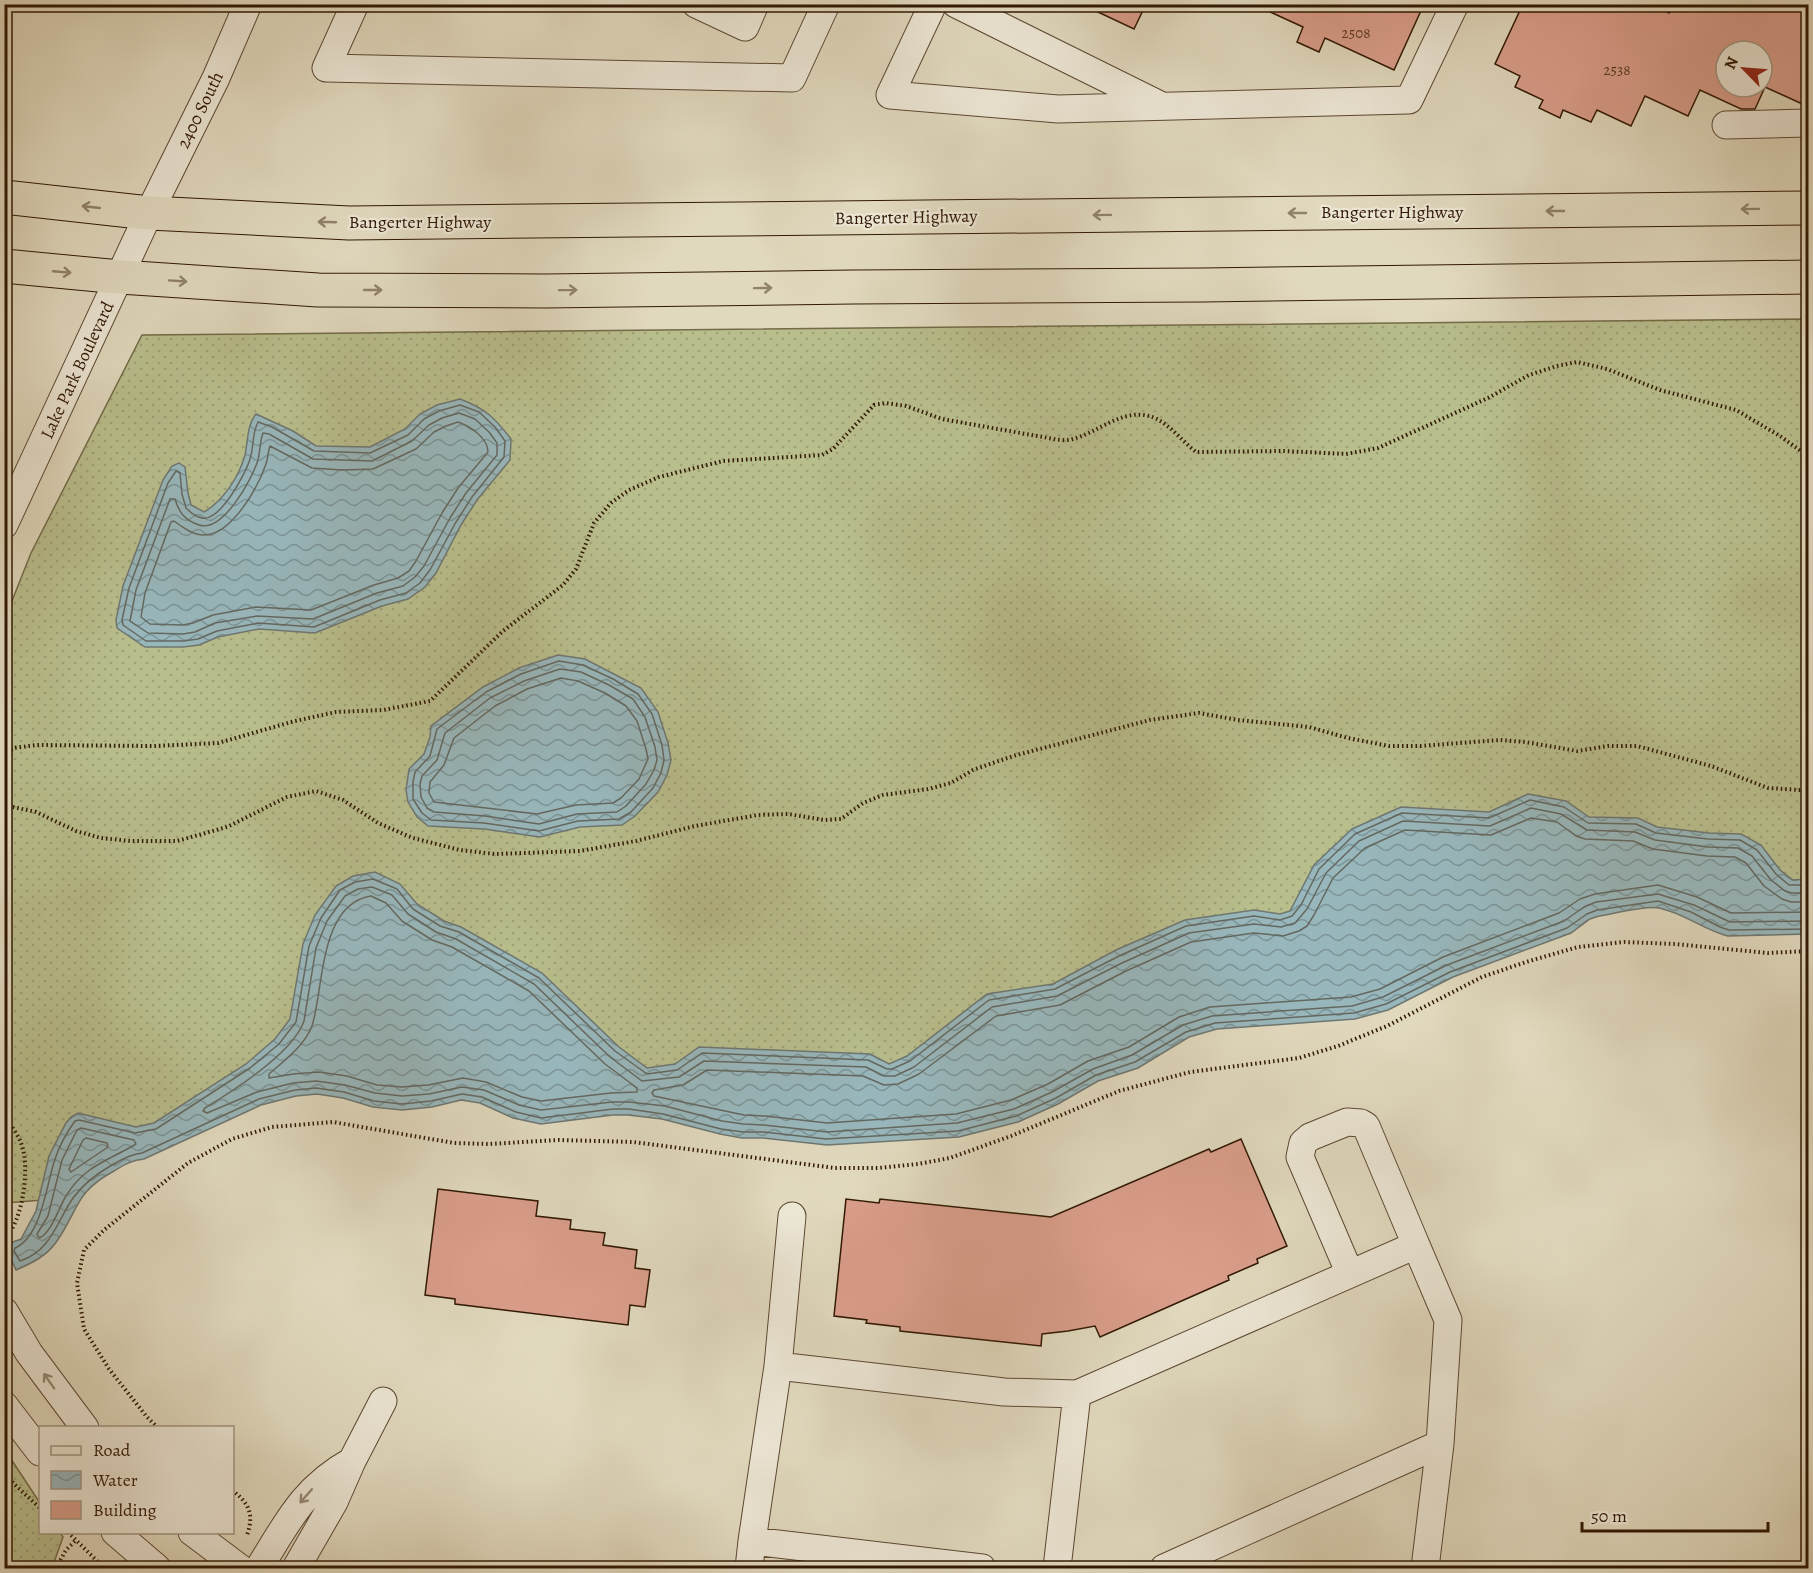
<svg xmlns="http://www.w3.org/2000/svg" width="1813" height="1573" font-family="Alegreya,serif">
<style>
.grass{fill:url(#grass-dots);stroke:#746b48;stroke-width:1.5}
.water{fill:url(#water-waves);stroke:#6e7772;stroke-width:1.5}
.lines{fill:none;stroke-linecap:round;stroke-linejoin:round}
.shore{stroke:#646860;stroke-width:1.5}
.building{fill:#da9e8b;stroke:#301803;stroke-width:1.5;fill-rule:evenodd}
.minor-casing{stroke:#5c4832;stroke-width:29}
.highway-casing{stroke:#301803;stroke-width:35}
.path{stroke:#301803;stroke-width:4;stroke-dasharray:1.5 3;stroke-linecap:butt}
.minor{stroke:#ece6d5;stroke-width:27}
.highway{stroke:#e1d9be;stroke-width:33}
.oneway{stroke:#91826a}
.oneway2{stroke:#978976}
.labels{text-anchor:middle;stroke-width:4.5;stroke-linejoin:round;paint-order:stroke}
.number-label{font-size:15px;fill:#5a3a25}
.street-label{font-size:18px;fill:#301803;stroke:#ece6d5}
</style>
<defs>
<pattern id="grass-dots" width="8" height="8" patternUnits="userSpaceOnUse" patternTransform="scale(1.5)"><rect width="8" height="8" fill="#b9be8d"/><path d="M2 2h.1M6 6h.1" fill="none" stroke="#9fa378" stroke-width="1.8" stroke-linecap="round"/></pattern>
<pattern id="water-waves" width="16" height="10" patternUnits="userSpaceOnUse" patternTransform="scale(1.5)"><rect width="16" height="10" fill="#98b7bc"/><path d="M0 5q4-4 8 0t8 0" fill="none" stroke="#7c9497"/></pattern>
</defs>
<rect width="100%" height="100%" fill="#e1d9be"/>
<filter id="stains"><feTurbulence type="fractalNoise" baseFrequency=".00333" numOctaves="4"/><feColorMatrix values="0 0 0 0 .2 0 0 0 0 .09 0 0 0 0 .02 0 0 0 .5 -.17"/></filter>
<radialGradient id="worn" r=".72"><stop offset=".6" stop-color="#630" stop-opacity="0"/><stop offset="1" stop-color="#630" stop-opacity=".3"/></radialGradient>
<path class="grass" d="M1808,319V885L1594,893L917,1099L275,1071L43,1200L5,1203L4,621L31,553L142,335Z
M5,1450L40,1503V1532L60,1533L63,1537L52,1568H5Z"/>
<path class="water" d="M460,399C486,409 494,417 511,439L510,460L477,500L461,525L436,573L425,587L408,599L382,606L315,633L259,629L218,637L199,645L183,647H145L117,628L116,620L123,586L163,480L172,466L179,463L185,467L188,493L191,505L204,512C223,501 239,477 245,455C248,441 247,425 256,414L293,431L316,446L370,447L405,429L420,414L437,405Z
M558,655L585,659L641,688L658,712L668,743L671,760L667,775L658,792L635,816L622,825L580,827L540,837L484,829L428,826L417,817L408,802L406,790L409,769L424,754L430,737L431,726L483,687L519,668Z
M1528,794L1566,801L1589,817L1638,818L1657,827L1709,833L1741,834L1761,845L1780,870L1793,880L1808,879V934L1728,936C1704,930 1684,913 1659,908C1648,905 1612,914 1599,916L1590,919L1571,933L1453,977L1388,1010L1355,1019L1217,1029L1189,1037L1138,1068L1098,1081L1058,1104L1018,1122L959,1137L827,1145L763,1138H742L720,1134L662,1119L628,1115H613L541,1124L513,1118L480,1103L461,1100L432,1107L402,1110L373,1107L343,1098L317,1094L296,1096L261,1105L144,1159C132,1160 124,1165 114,1171C75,1192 79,1209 57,1241C47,1256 32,1263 16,1270L5,1245L21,1239L36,1211L49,1156L66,1123L71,1117L78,1113L136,1127L154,1123L246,1064L275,1039L290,1019L303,944L315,915L336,886L353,876L375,872L400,884L417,904L444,921L461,927L542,973L619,1047L647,1068L675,1064L699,1047L870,1054L889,1064L907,1056L987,994L1053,984L1116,950L1185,920L1254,910L1280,914L1290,911L1314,865L1352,829L1401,807L1489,812Z"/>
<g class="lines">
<path class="shore" d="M460,405L479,412L495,427L505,441L504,457L472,497L456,522L430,570L420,583L406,593L380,600L314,627L258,623L217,631L198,639L183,641H146L123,625L122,620L129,588L168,483L176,471L180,473L182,494L186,508C190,512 196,517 202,518C220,522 246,473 250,459C254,447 252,433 258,422L272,427L314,451L370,453L408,435L424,419L439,411Z
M459,413L475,419L489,432L497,443V455L466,493L450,518L424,566L415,577L403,586L377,593L313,619L257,616L215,623L195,632L183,634L148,633L130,621L136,590L170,499H175C179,512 184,520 199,525C223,533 252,479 258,460C260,451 260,441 263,433L269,434L313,459L372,461L412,441L429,425L442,418Z
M458,422C470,426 488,438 488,452L458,488L442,513L416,561L409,571L398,578L374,585L311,610L256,607L213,615L193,623L183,625L150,624L141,617L145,593L171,522L174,521C182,527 193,535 204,535C232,535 258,487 266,464C268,458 268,452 270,446L312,468L342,470L373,469L416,449L434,432L446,426Z
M559,661L583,665L613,679L638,694L652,714L662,745L664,760L661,773L653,788L631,812L619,819L578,821L539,831L484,823L431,820L422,813L413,799V782L415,772L430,756L437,729L486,692L521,674Z
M560,669L581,672L609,685L633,699L645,717L655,747L657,760L654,770L646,784L626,806L617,812L577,814L539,824L485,816L434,812L427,808L421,797L420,784L422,776L437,760L445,733L490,698L524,681Z
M561,678L578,681L605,693L626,706L637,721L646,749L648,759L639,779L621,798L613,803L576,805L537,814L434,802L429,793L430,782L444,765L454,738L495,706L527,689Z
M1808,885H1789L1776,874L1757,850L1740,840L1708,839L1656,833L1636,824L1588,823L1564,807L1530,800L1489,818L1402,813L1355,834L1319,869L1301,905L1292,916L1280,920L1254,916L1186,926L1119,956L1055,989L989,1000L910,1061L892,1069H887L868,1060L702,1053L677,1070L647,1074L615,1051L539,978L459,932L440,926L413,909L397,889L373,879L355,882L340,890L321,918L309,946L296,1022L279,1044L250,1068L156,1129L135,1133L79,1120L75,1121C67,1132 59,1147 55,1159C46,1185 42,1236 15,1248L14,1251L20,1261C51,1251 56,1223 73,1198C84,1183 96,1174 112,1165C122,1159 131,1154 142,1153L259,1099L295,1090L316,1088L344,1092L374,1101L402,1104L431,1101L462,1094L482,1097L516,1112L541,1118L613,1109H629L663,1114L721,1129L743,1132H764L826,1139L958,1131L1016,1116L1056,1098L1096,1075L1135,1062L1186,1032L1215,1023L1354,1013L1386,1004L1450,972L1567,928L1587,914L1597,910L1658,901L1691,912L1720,927L1729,930L1808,929
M1808,893H1792L1785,891L1771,880L1752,856L1738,848L1708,847L1655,840L1635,832L1587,830L1561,814L1531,808L1490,826L1403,821L1359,841L1326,873L1307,909L1295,923L1281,927L1254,924L1189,933L1122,963L1057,996L992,1007L914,1067L895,1076H884L866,1067L704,1061L679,1077L642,1081L610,1057L534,984L456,939L436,932L408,914L392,895L372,887L358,889L345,896L327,921L316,948L304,1021C293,1053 233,1091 205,1108L203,1111L207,1113L257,1092L293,1083L316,1081L345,1085L375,1093L402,1096L429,1094L462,1087L484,1090L519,1105L541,1110L612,1102H629L665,1106L722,1121L743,1124L764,1125L827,1132L957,1123L1014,1109L1052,1092L1093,1069L1132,1055L1183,1025L1212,1016L1352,1006L1383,997L1447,965L1564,921L1584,907L1596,902L1658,894L1694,905L1730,922L1808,921
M371,896L386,903L402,921L432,940L452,947L529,991L605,1064L637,1088V1092L611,1093L541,1101L522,1097L486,1082L463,1078L428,1085L402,1087L377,1085L347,1076L319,1072L293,1074L269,1078V1074C284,1061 305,1045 312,1026C324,988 319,904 371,896Z
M1808,902H1791L1782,899L1764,886L1746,863L1735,857L1707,856L1653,849L1633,841L1585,839L1576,836L1557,822L1531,818L1491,835L1405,830L1365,848L1333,878L1314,915L1307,926L1299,931L1283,936L1254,933L1191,942L1126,971L1060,1005L996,1016L919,1074L898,1084L884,1085L863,1076L707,1070L683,1085L654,1090L652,1093L654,1096L744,1115L765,1116L827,1123L956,1114L1011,1100L1048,1084L1088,1061L1129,1047L1179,1017L1210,1007L1351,997L1380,989L1443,957L1559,913L1580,899L1595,894L1658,885L1697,897L1731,913L1808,912
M81,1128L134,1140L136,1144C108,1161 85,1165 66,1196C59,1207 51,1234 39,1238L37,1234L48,1216L62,1160L77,1130Z
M86,1138L107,1143L108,1147L71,1172L69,1169L83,1140Z"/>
</g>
<path class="building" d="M1081,4H1146L1134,29Z
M1253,4H1424L1394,70L1325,38L1319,52L1297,42L1303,27Z
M1523,4H1651L1669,13L1673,4H1809V107L1765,87L1755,109H1741L1700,90L1688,116L1645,96L1631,126L1597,110L1591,122L1563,110L1560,118L1539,108L1543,100L1515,87L1520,76L1495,64ZM1726,51H1762V87H1726Z
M1241,1139L1287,1246L1257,1259L1258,1263L1228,1276L1229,1280L1100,1337L1095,1326L1068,1331L1042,1334L1041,1346L900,1331V1327L866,1323L867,1320L834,1316L846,1199L879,1203L880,1199L1051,1217L1209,1149L1211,1152Z
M438,1189L538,1201L536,1216L571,1220L570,1229L605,1233L603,1245L637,1250L635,1268L650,1270L645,1307L630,1305L628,1325L455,1304V1299L425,1295Z"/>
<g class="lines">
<defs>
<path id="minor" d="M355,4L326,68L792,78L826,4
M696,4L745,27L755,4
M933,4L890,95L1058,109L1409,100L1455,4
M956,4L1160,105
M1726,125L1808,123
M4,525L149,213L216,78L248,4
M792,1216L778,1366L1004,1392L1077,1394L1416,1245L1448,1320L1440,1444L1164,1568
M1350,1274L1300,1157L1303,1143L1310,1137L1347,1122L1361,1123L1366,1126L1416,1245
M4,1311L29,1353L85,1428
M778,1366L752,1541L982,1568
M4,1405L40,1452
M115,1532L157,1568
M192,1532L240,1568
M259,1568C287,1523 303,1488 352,1461
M296,1568L334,1502L352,1461L383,1401
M749,1568L752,1541
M1057,1568L1077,1394
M1425,1568L1440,1444"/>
<path id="highway" d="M4,197L149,213L349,223L1808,208
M4,266L120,277L318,290L544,291L853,287L1203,285L1808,277"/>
</defs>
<use href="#minor" class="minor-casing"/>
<use href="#highway" class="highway-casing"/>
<path class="path" d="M4,755L13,748L37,745L154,746L218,743L295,721L336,712L383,710L430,701L503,631L563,585L576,569L594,523L611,503L629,490L659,477L723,461L822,455L833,449L874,405L886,403L906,406L942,419L1054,439C1060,440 1067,441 1073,439C1100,432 1126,404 1157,419C1172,427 1183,442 1196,452L1283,451L1346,454L1378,448L1488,398L1529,375L1557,366L1577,362L1607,369L1660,390L1736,410L1780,436L1808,456
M4,805L36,812L76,831L101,838L130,841H177L227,827L287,797L316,791L343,800L378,823L413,838L460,850L495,854L580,851L636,841L695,826L758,815L788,814L824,820L841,819L863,803L883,795L928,789L951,783L973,770L1013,756L1150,720L1199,713L1238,720L1309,727L1348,738L1389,746H1420L1500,740L1525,742L1577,751L1608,746H1637L1711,766L1768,788L1800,790L1808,788
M4,1117C13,1127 22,1140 24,1154C28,1177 22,1223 4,1239
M158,1428L147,1417L109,1369L84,1329L77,1283L84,1250L104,1230L188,1163L232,1139L272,1127L333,1122L454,1143L489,1144L559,1140L633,1142L835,1168H878L918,1164L950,1158L1011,1136L1119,1091L1190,1072L1299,1058L1338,1046L1387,1026L1482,977L1526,962L1578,947L1624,942L1675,944L1768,953L1808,951
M4,1471L14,1484L40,1508
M232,1490C250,1504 254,1515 247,1535
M68,1532L104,1568
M56,1568L66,1550L76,1540"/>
<use href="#minor" class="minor"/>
<use href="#highway" class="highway"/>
</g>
<defs><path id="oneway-shaft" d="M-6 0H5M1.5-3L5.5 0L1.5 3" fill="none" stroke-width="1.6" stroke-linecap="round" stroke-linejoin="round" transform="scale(1.5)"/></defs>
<g class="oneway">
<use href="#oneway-shaft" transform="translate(91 207) rotate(-174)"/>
<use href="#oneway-shaft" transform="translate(1750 209) rotate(179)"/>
<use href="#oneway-shaft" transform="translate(1555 211) rotate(180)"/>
<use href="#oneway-shaft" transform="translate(1297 213) rotate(180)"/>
<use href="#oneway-shaft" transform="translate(1102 215) rotate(179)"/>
<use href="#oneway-shaft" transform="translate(327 222) rotate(-178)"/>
<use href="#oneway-shaft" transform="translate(62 272) rotate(5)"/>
<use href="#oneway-shaft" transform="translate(178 281) rotate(4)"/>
<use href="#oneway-shaft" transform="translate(763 288) rotate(-1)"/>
<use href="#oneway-shaft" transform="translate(373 290)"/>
<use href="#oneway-shaft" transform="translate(568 290) rotate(-1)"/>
</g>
<g class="oneway2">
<use href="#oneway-shaft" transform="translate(49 1381) rotate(-125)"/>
<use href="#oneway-shaft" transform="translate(306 1496) rotate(131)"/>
</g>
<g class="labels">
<g class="number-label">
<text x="1356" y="38">2508</text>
<text x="1617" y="75">2538</text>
</g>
<g class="street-label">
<text transform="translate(200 110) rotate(-64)" y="6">2400 South</text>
<text x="1392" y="218">Bangerter Highway</text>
<text transform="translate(906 217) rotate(-1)" y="6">Bangerter Highway</text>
<text x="420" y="228">Bangerter Highway</text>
<text transform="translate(77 370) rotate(-65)" y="6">Lake Park Boulevard</text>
</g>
</g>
<rect width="1813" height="1573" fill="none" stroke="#e1d9be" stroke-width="24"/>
<rect x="6" y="6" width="1801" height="1561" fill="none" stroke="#301803" stroke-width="3"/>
<rect x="12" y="12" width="1789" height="1549" fill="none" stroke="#301803" stroke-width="1.5"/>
<rect x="39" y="1426" width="195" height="108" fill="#ece6d5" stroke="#a19481" stroke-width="1.5"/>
<rect x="51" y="1446" width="30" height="9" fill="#ece6d5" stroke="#a19481" stroke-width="1.5"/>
<text x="93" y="1456" font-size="18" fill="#301803">Road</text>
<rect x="51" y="1471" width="30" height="18" fill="url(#water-waves)" stroke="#a19481" stroke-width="1.5"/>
<text x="93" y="1486" font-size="18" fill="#301803">Water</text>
<rect x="51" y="1501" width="30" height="18" fill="#da9e8b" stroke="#a19481" stroke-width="1.5"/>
<text x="93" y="1516" font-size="18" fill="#301803">Building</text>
<g transform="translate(1744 69) rotate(295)"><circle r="28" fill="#ece6d5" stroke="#a19481" stroke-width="1.5"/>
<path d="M0-4.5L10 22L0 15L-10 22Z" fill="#8f2418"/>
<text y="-9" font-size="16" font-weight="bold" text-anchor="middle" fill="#301803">N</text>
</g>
<path d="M1582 1522v9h186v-9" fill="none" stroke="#301803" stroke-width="3"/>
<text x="1591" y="1522" font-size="18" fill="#301803" stroke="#ece6d5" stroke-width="4.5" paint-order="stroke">50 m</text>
<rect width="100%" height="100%" filter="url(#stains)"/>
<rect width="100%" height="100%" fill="url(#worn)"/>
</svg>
